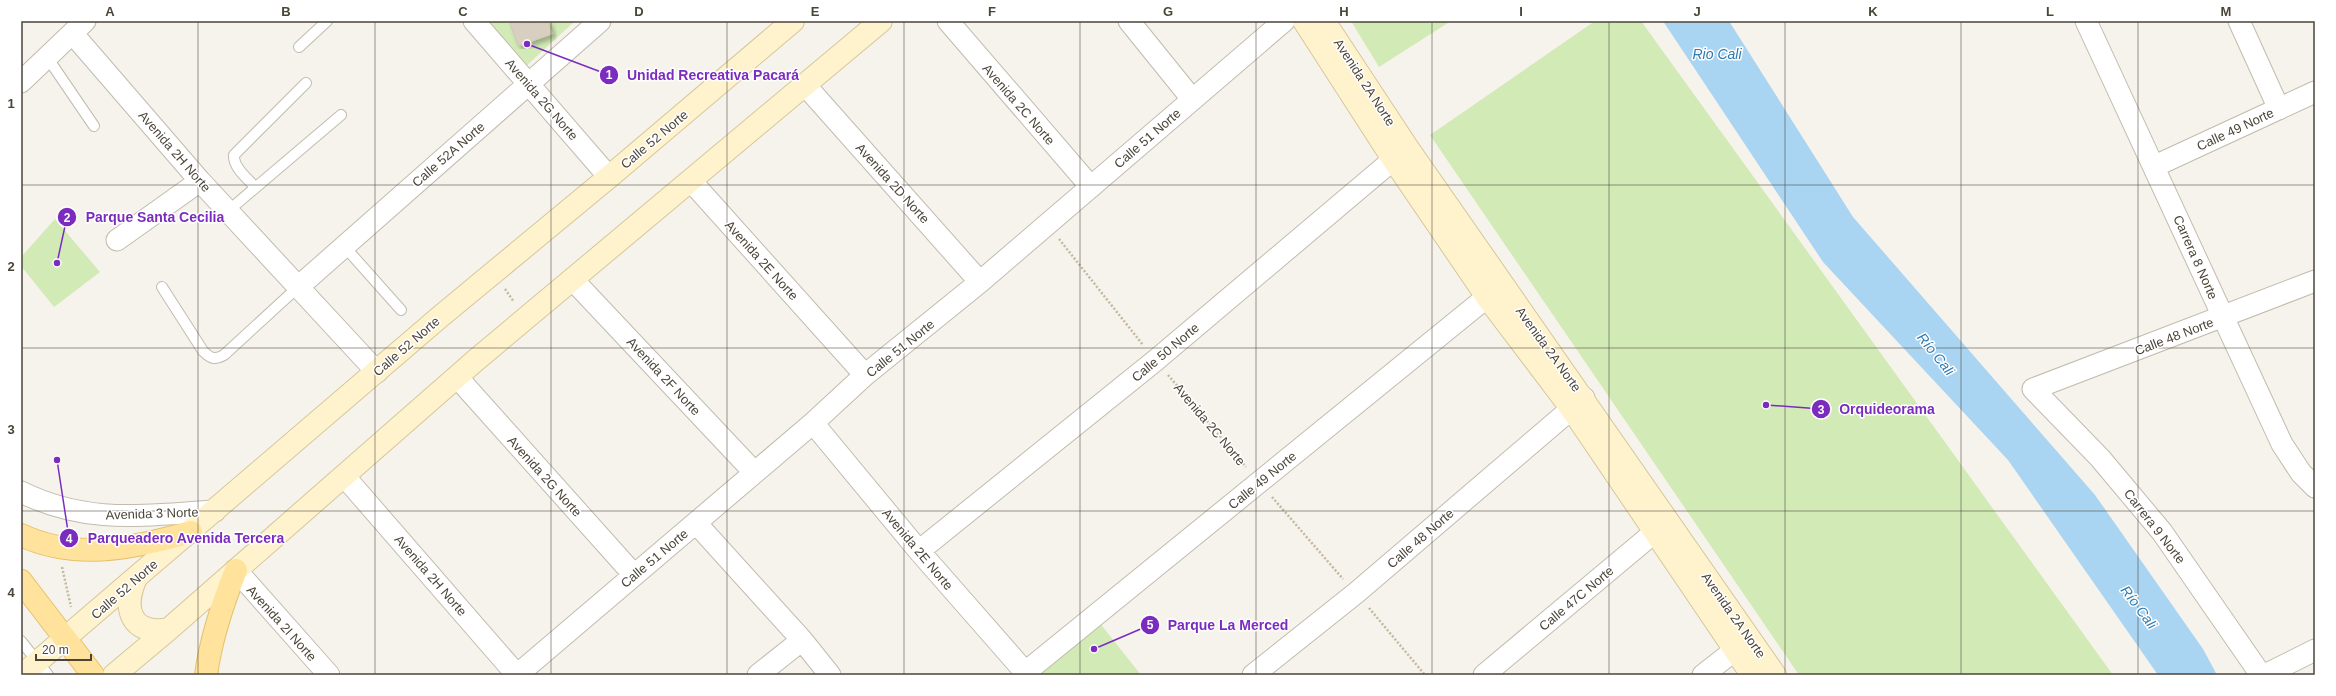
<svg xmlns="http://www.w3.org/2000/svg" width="2336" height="696" font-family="Arial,sans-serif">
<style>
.green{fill:#d2eab5}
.water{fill:#a9d4f2}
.building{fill:#d8cfc1;stroke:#d3c7b4;filter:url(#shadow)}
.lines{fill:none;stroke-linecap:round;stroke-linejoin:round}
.service-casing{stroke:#c2bbae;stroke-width:12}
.minor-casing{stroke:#c2bbae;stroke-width:23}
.secondary-casing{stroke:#d6c79b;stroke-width:24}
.primary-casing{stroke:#e6c16a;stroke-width:24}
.path{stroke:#c4b79f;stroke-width:2.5;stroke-dasharray:2 2;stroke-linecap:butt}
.service{stroke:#fff;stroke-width:10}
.minor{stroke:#fff;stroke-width:21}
.secondary{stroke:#fff3cd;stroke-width:22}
.primary{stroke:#ffe39c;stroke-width:22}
.grid{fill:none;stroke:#4b4439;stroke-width:1;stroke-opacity:0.55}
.labels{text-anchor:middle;stroke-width:3;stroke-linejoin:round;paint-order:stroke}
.street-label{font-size:13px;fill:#4b4439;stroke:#fff}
.water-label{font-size:14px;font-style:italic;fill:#2e7ab2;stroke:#fff}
.leader{fill:none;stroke:#7b2cbf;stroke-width:1.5}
.callout-dot{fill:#7b2cbf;stroke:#fff;stroke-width:1.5}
.mark-label{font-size:12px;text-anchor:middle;font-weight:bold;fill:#fff}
.callout-label{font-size:14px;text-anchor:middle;font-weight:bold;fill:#7b2cbf;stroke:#fff;stroke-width:3;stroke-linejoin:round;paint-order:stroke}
.neatline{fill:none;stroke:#4b4439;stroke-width:1.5}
.grid-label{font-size:13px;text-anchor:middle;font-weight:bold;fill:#4b4439}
</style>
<defs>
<filter id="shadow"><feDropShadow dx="3.5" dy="3.5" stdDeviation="2" flood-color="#0004"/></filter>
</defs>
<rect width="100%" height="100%" fill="#f6f3ec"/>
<path class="green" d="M485,21H575L525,67Z
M1351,21H1451L1379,67Z
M1595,21H1641L2113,675H1799L1430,135Z
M55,219L100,272L54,307L21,266V257Z
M1099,622L1141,675H1035Z"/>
<path class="water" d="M1663,21H1729L1853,217L2095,495L2203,649L2217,675H2158L2008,460L1823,262Z"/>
<path class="building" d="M509,21H524L525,23L548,21L552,34L518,46Z"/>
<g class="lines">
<defs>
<path id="service" d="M299,47L327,21
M47,57L94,126
M255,187C247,178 233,167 234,155L306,83
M228,211L341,115
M344,246L401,310
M162,287L203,351C211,359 215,360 224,355L297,288
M21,641L48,675"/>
<path id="minor" d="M474,21L609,177
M948,21L1091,187
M1129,21L1192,99
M2086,21L2282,444L2301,473L2315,487
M2239,21L2279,109
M73,34L200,181L377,372
M21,82L85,21
M805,85L980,282
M2155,166L2315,92
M691,181L865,375
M117,240L200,181
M573,280L754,472
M297,288L600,21
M457,377L634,575
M813,423L919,551L1025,672
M344,476L517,675
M21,492C88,525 144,515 215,511
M696,523L802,640L830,675
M919,551L1156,360L1407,148
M236,570L329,675
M517,675L813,423L865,375L980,282L1284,21
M758,675L802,640
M1022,675L1487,297L1501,287
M1253,675L1356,593L1584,398
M1484,675L1668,521
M1703,675L1749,639
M2261,675L2162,532L2100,458L2033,389L2315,281
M2265,675L2315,650"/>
<path id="secondary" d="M1304,21L1393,159L1487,297L1571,408L1752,675
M1324,21L1407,147L1775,675
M136,578C122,609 131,636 169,629
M22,675L441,316L609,177L793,21
M114,675L169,629L476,360L881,21"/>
<path id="primary" d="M21,535C76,561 135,548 191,532
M21,581L93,675
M206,675C211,638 222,605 236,570"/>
</defs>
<use href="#service" class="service-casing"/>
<use href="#minor" class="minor-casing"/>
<use href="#secondary" class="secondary-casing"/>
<use href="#primary" class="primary-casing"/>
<path class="path" d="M1059,239L1143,345
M505,289L514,302
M1168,375L1246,467
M1272,497L1343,579
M62,567L71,607
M1369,608L1425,675"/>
<use href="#service" class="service"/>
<use href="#minor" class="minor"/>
<use href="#secondary" class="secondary"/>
<use href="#primary" class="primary"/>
</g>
<path class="grid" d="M198,21V675M375,21V675M551,21V675M727,21V675M904,21V675M1080,21V675M1256,21V675M1432,21V675M1609,21V675M1785,21V675M1961,21V675M2138,21V675M21,185H2315M21,348H2315M21,511H2315"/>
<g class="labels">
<g class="street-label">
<text transform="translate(1365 82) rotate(57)" y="5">Avenida 2A Norte</text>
<text transform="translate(542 99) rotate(49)" y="5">Avenida 2G Norte</text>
<text transform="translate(1019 104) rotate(49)" y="5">Avenida 2C Norte</text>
<text transform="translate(2235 129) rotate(-25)" y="5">Calle 49 Norte</text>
<text transform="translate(1147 138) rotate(-41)" y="5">Calle 51 Norte</text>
<text transform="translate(654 139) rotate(-40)" y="5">Calle 52 Norte</text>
<text transform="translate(175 151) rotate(49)" y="5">Avenida 2H Norte</text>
<text transform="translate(448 154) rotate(-41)" y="5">Calle 52A Norte</text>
<text transform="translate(893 183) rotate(48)" y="5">Avenida 2D Norte</text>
<text transform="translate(2196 257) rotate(66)" y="5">Carrera 8 Norte</text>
<text transform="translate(762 260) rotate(48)" y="5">Avenida 2E Norte</text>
<text transform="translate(2174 336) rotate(-21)" y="5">Calle 48 Norte</text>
<text transform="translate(406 346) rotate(-41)" y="5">Calle 52 Norte</text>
<text transform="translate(900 348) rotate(-39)" y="5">Calle 51 Norte</text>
<text transform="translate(1549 349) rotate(54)" y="5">Avenida 2A Norte</text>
<text transform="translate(1165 352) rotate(-40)" y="5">Calle 50 Norte</text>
<text transform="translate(664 376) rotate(47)" y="5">Avenida 2F Norte</text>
<text transform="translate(1210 424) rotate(50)" y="5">Avenida 2C Norte</text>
<text transform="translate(545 476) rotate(48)" y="5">Avenida 2G Norte</text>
<text transform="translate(1262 480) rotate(-39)" y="5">Calle 49 Norte</text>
<text transform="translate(152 513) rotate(-2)" y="5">Avenida 3 Norte</text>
<text transform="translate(2155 526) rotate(52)" y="5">Carrera 9 Norte</text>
<text transform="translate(1420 538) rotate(-41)" y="5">Calle 48 Norte</text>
<text transform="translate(918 549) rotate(50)" y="5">Avenida 2E Norte</text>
<text transform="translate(654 558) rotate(-40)" y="5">Calle 51 Norte</text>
<text transform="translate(431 575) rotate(49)" y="5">Avenida 2H Norte</text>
<text transform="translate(124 589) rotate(-41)" y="5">Calle 52 Norte</text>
<text transform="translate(1576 598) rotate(-40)" y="5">Calle 47C Norte</text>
<text transform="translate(1734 615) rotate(55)" y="5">Avenida 2A Norte</text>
<text transform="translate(282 623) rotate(48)" y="5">Avenida 2I Norte</text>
</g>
<g class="water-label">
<text x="1717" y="59">Rio Cali</text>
<text transform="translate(1936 354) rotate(51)" y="5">Río Cali</text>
<text transform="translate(2139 607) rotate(53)" y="5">Río Cali</text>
</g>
</g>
<path class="leader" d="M527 44L609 75M57 263L67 217M1766 405L1821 409M57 460L69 538M1094 649L1150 625"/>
<g class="callout-dot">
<circle cx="527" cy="44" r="4"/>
<circle cx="57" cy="263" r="4"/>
<circle cx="1766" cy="405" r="4"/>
<circle cx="57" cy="460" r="4"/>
<circle cx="1094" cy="649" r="4"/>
<circle cx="609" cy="75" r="10"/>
<circle cx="67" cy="217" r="10"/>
<circle cx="1821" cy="409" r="10"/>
<circle cx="69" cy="538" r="10"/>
<circle cx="1150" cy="625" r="10"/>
</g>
<g class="mark-label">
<text x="609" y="79">1</text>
<text x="67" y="222">2</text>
<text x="1821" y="414">3</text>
<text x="69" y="543">4</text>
<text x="1150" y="629">5</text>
</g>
<g class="callout-label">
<text x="713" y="80">Unidad Recreativa Pacará</text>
<text x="155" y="222">Parque Santa Cecilia</text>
<text x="1887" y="414">Orquideorama</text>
<text x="186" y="543">Parqueadero Avenida Tercera</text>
<text x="1228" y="630">Parque La Merced</text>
</g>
<rect width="2336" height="696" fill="none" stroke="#ffffff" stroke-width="44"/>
<path d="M36 654v6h55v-6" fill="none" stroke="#4b4439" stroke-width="2"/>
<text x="42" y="654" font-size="12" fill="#4b4439" stroke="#ffffff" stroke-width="3" paint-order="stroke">20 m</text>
<rect x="22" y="22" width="2292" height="652" class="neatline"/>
<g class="grid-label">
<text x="110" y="16">A</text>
<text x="286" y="16">B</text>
<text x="463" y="16">C</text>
<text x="639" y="16">D</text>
<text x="815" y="16">E</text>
<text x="992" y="16">F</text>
<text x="1168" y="16">G</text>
<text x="1344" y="16">H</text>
<text x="1521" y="16">I</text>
<text x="1697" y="16">J</text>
<text x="1873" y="16">K</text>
<text x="2050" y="16">L</text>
<text x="2226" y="16">M</text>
<text x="11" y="108">1</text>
<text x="11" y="271">2</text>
<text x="11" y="434">3</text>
<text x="11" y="597">4</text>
</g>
</svg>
